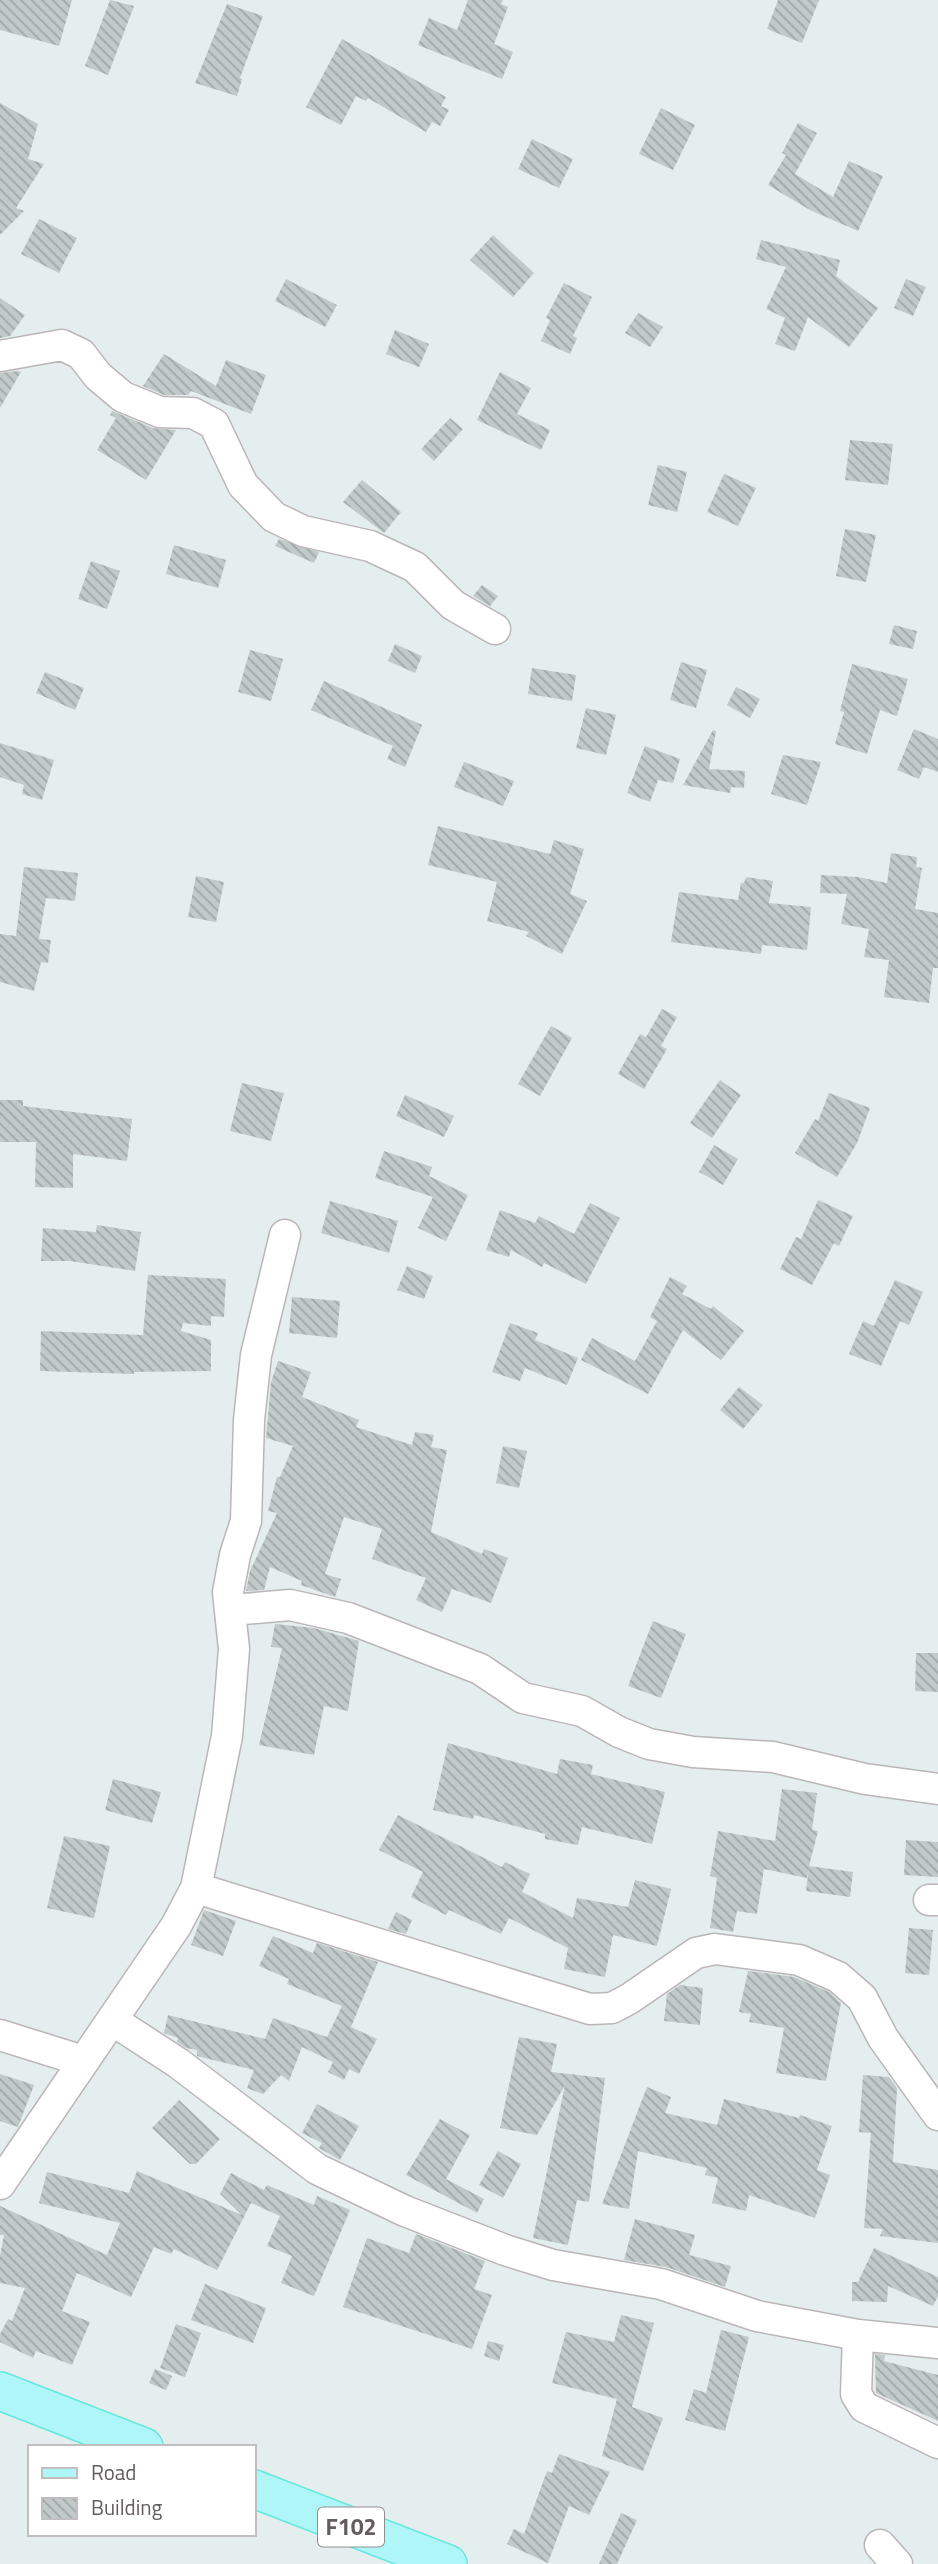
<svg xmlns="http://www.w3.org/2000/svg" width="938" height="2564" font-family="'Titillium Web',sans-serif">
<style>
.building{fill:url(#building-back-hatch)}
.lines{fill:none;stroke-linecap:round;stroke-linejoin:round}
.minor-casing{stroke:#bbb5b6;stroke-width:33}
.major-casing{stroke:#65e7dd;stroke-width:40}
.minor{stroke:#fff;stroke-width:30}
.major{stroke:#aff6f9;stroke-width:37}
.labels{text-anchor:middle;stroke-width:5;stroke-linejoin:round;paint-order:stroke}
.shield{fill:#fff;stroke:#928e8e;stroke-width:2}
.shield-label{font-size:23px;font-weight:bold;fill:#645d5e}
</style>
<defs>
<pattern id="building-back-hatch" width="6" height="6" patternUnits="userSpaceOnUse" patternTransform="scale(1.75)"><rect width="6" height="6" fill="#c1cac8"/><path d="M-1 5l2 2M0 0l6 6M5-1l2 2" fill="none" stroke="#a0a7a6"/></pattern>
</defs>
<rect width="100%" height="100%" fill="#e5eeee"/>
<path class="building" d="M0,0H72L59,46L0,30Z
M110,0L134,6L108,75L85,66Z
M468,0H503L501,4L508,7L494,44L513,52L502,79L418,45L429,18L457,30Z
M778,0H819L802,43L767,29Z
M227,4L263,16L240,78L242,79L237,96L195,83Z
M342,39L446,97L441,106L449,110L440,126L432,122L426,132L368,98L366,101L356,96L341,125L306,107Z
M0,103L38,124L28,159L44,164L16,208L24,211L0,235Z
M661,108L695,125L673,170L639,154Z
M798,123L817,133L795,174L833,197L849,161L883,176L858,231L810,210L768,185L786,155L782,153Z
M532,139L573,159L559,188L518,169Z
M39,219L77,238L59,273L21,254Z
M493,235L534,273L513,297L470,260Z
M761,240L840,260L836,276L878,308L849,347L808,317L795,351L775,344L785,318L766,309L786,267L756,259Z
M286,279L337,305L325,327L275,301Z
M906,279L926,287L913,316L894,308Z
M564,283L592,297L573,336L577,338L570,354L541,341L550,320L546,318Z
M0,298L25,315L10,336L0,338Z
M638,313L663,327L650,347L625,333Z
M395,330L429,344L419,367L386,354Z
M164,354L216,386L226,360L266,375L251,414L191,391L188,395H164L143,386Z
M18,371L21,372L0,408V373Z
M500,372L531,388L517,414L550,430L541,450L477,420Z
M112,411L153,428L176,430L146,480L97,450L116,418L110,415Z
M450,418L463,429L434,461L421,449Z
M850,440L893,444L888,485L845,480Z
M658,465L687,472L677,512L648,505Z
M724,474L756,488L738,526L707,512Z
M362,480L401,512L384,533L343,502Z
M845,529L876,535L866,582L836,576Z
M279,539L319,552L314,563L275,546Z
M174,545L226,560L218,588L166,574Z
M91,561L120,571L107,609L78,599Z
M482,585L498,596L490,606L473,596Z
M894,625L917,631L913,649L889,644Z
M395,644L422,656L415,673L388,661Z
M250,650L283,659L271,701L238,692Z
M681,662L707,670L696,708L670,700Z
M852,664L908,679L897,716L880,710L867,754L835,744L844,712L840,711Z
M532,668L576,675L572,701L528,694Z
M45,672L84,688L75,710L36,693Z
M324,681L422,725L405,767L387,759L393,746L311,710Z
M736,687L760,699L750,718L727,705Z
M586,708L616,715L606,755L576,748Z
M914,729L938,739V772L924,767L919,779L897,770Z
M713,730L716,731L709,769L745,771L744,788L731,787L730,793L683,785Z
M0,743L54,760L42,800L22,794L24,785L0,777Z
M645,746L680,759L673,783L658,780L650,802L627,793Z
M783,755L821,762L807,805L771,794Z
M464,762L514,781L503,806L454,787Z
M438,826L550,854L554,840L584,849L570,894L587,901L562,954L526,936L529,932L487,921L497,882L428,865Z
M891,853L917,857L916,867L922,868L915,909L938,913V968H933L929,1003L884,997L889,960L864,957L869,929L841,924L847,894L820,893L821,875L858,877L887,883Z
M24,867L78,873L75,901L46,898L39,939L51,940L48,963L41,962L34,991L0,982V934L16,936Z
M196,876L224,882L216,922L188,917Z
M746,877L773,881L769,903L811,907L807,950L762,945L761,954L671,942L679,892L738,900L741,883H744Z
M662,1009L677,1017L661,1046L667,1049L644,1089L618,1074L640,1034L646,1037Z
M551,1026L572,1038L540,1096L518,1084Z
M720,1080L741,1095L712,1138L690,1123Z
M242,1083L284,1093L271,1141L230,1131Z
M829,1093L870,1108L857,1143L837,1177L795,1153L815,1119L818,1121Z
M405,1095L454,1116L444,1137L396,1116Z
M0,1100H23V1106L132,1119L127,1161L73,1154V1188L35,1187L36,1142H0Z
M714,1145L738,1159L723,1185L699,1172Z
M384,1151L432,1167L429,1176L468,1195L446,1241L418,1228L433,1197L375,1178Z
M818,1200L853,1216L839,1246L834,1243L812,1285L780,1269L796,1237L801,1239Z
M330,1201L398,1221L389,1253L321,1233Z
M590,1203L620,1218L586,1284L544,1263L542,1267L511,1250L509,1257L486,1250L500,1210L535,1223L539,1216L574,1234Z
M97,1225L141,1232L135,1271L70,1261H41L43,1228L96,1232Z
M407,1266L433,1276L424,1299L397,1290Z
M148,1275L226,1279L224,1317L211,1316V1326L183,1323L181,1331L211,1340V1371L134,1372V1374L40,1371L41,1331L143,1335Z
M670,1277L687,1286L682,1294L711,1309L713,1306L744,1331L721,1360L683,1330L648,1394L581,1360L592,1338L635,1361L657,1321L650,1317Z
M895,1280L923,1292L909,1325L900,1321L881,1366L849,1354L863,1321L874,1326Z
M292,1297L340,1301L337,1338L289,1333Z
M510,1323L538,1333L535,1340L578,1358L567,1385L525,1368L520,1381L492,1372Z
M278,1361L311,1372L302,1397L359,1420L356,1427L412,1445L415,1432L434,1435L431,1447L447,1450L431,1532L482,1554L484,1549L508,1558L491,1603L452,1589L442,1612L416,1600L426,1578L372,1559L382,1529L344,1517L325,1574L341,1579L335,1597L301,1585L302,1581L270,1567L264,1590L246,1591L250,1571L277,1513L268,1511L277,1477H280L293,1446L266,1438L271,1382Z
M739,1387L763,1405L743,1429L720,1410Z
M503,1446L527,1451L519,1488L496,1483Z
M653,1621L686,1634L661,1698L628,1686Z
M275,1624L314,1628L359,1641L348,1711L324,1706L314,1755L259,1745L282,1648L271,1647Z
M916,1653H938V1692L915,1691Z
M448,1743L557,1774L560,1759L593,1765L591,1774L665,1792L652,1844L582,1827L578,1845L545,1839V1834L474,1815L473,1819L433,1810Z
M113,1779L161,1792L152,1823L105,1810Z
M782,1789L817,1793L812,1830L818,1831L809,1866L853,1872L850,1897L806,1891L809,1867L807,1878L764,1869L757,1914L737,1911L733,1932L710,1928L717,1878L710,1876L718,1831L775,1841Z
M398,1815L502,1867L505,1862L530,1874L522,1892L573,1918L577,1898L628,1907L635,1880L671,1889L657,1946L613,1935L605,1977L564,1969L568,1948L509,1918L501,1934L449,1910L446,1915L411,1897L423,1872L379,1850Z
M64,1836L110,1846L94,1918L47,1908Z
M906,1840L938,1842V1877L904,1875Z
M204,1910L236,1921L223,1956L191,1945Z
M396,1912L412,1920L406,1934L388,1929Z
M909,1928L933,1930L929,1975L905,1973Z
M273,1936L313,1953L317,1943L378,1962L351,2027L377,2039L359,2074L349,2069L344,2080L328,2072L333,2062L302,2047L289,2081L281,2075L263,2094L247,2088L254,2070L197,2056V2050L186,2048L177,2042L178,2038L164,2033L168,2015L265,2039L273,2018L327,2037L342,2006L287,1984L289,1979L259,1966Z
M748,1971L794,1977L829,1992L841,2003L826,2081L776,2073L784,2028L749,2022L751,2014L739,2012Z
M680,1985L703,1988L700,2025L664,2021L667,1994Z
M519,2037L557,2044L551,2072L605,2078L589,2202L577,2200L568,2245L533,2238L565,2085L537,2135L500,2128Z
M0,2074L34,2085L18,2127L0,2121Z
M863,2075L889,2077L897,2088L893,2162L938,2170V2243L880,2236L883,2229L864,2228L871,2133L859,2132Z
M647,2087L671,2097L665,2113L717,2125L724,2099L799,2118L800,2115L832,2126L817,2170L830,2175L815,2218L749,2195L746,2211L712,2203L718,2178L705,2175L707,2168L638,2151L629,2209L602,2204Z
M179,2100L220,2139L196,2164H190L152,2128Z
M317,2104L359,2126L340,2160L319,2148L322,2143L302,2133Z
M440,2119L470,2135L446,2179L484,2199L477,2213L406,2175Z
M498,2151L521,2164L503,2198L479,2185Z
M137,2171L242,2215L220,2194L231,2173L264,2190L267,2185L314,2205L317,2196L350,2210L314,2296L281,2283L292,2256L267,2246L280,2216L251,2203L217,2270L174,2249L171,2254L154,2247L131,2297L77,2273L62,2311L90,2322L72,2365L36,2351L33,2358L0,2342V2334L8,2319L12,2321L25,2288L0,2283V2256L4,2235H0V2206L107,2255L120,2223L39,2203L47,2172L129,2193Z
M635,2219L695,2235L689,2255L731,2266L725,2287L666,2267L624,2260Z
M416,2234L485,2261L474,2289L492,2295L472,2349L343,2307L367,2238L409,2253Z
M874,2248L938,2277V2296L933,2306L888,2286L887,2302L852,2301V2282H858Z
M205,2284L266,2308L253,2343L191,2320Z
M621,2315L654,2323L632,2407L663,2418L643,2471L602,2456L617,2399L552,2383L566,2332L614,2342Z
M176,2324L201,2333L185,2377L160,2368Z
M721,2330L749,2337L725,2431L685,2420L694,2389L706,2393Z
M488,2341L504,2345L499,2361L484,2356Z
M875,2354L885,2355L884,2361L938,2375V2421L876,2393Z
M155,2369L172,2376L166,2390L149,2383Z
M559,2454L610,2472L589,2515L569,2506L548,2563L507,2544L514,2529L524,2534L547,2471L552,2473Z
M621,2513L637,2520L617,2564H599Z"/>
<g class="lines">
<defs>
<path id="minor" d="M0,356L62,345L81,354L98,376L123,397L160,412L193,413L214,424L243,485L274,517L303,531L370,546L415,567L453,605L495,629
M232,1610L290,1605L348,1618L480,1669L523,1698L582,1711L619,1732L649,1744L693,1752L773,1757L865,1779L938,1789
M196,1888L590,2009L612,2008L629,1999L696,1953L715,1949L799,1960L838,1977L862,1998L883,2038L938,2115
M929,1900H938
M112,2020L178,2063L317,2169L405,2211L505,2250L553,2265L661,2284L757,2316L858,2335L938,2343
M0,2035L83,2061
M0,2184L176,1926L196,1888L227,1736L234,1649L228,1592L235,1555L246,1521L249,1420L256,1355L285,1235
M858,2335L856,2394L864,2407L938,2443
M880,2545L897,2564"/>
<path id="major" d="M0,2391L144,2447
M254,2489L448,2564"/>
</defs>
<use href="#minor" class="minor-casing"/>
<use href="#major" class="major-casing"/>
<use href="#minor" class="minor"/>
<use href="#major" class="major"/>
</g>
<g class="labels">
<rect class="shield" x="318" y="2507.5" width="66" height="39" rx="5"/>
<g class="shield-label">
<text x="351" y="2535">F102</text>
</g>
</g>
<rect x="28" y="2445" width="228" height="91" fill="#ffffff" stroke="#c1bebf" stroke-width="2"/>
<rect x="42" y="2468" width="35" height="10" fill="#aff6f9" stroke="#c1bebf" stroke-width="2"/>
<text x="91" y="2480" font-size="21" fill="#645d5e">Road</text>
<rect x="42" y="2498" width="35" height="21" fill="url(#building-back-hatch)" stroke="#c1bebf" stroke-width="2"/>
<text x="91" y="2515" font-size="21" fill="#645d5e">Building</text>
</svg>
